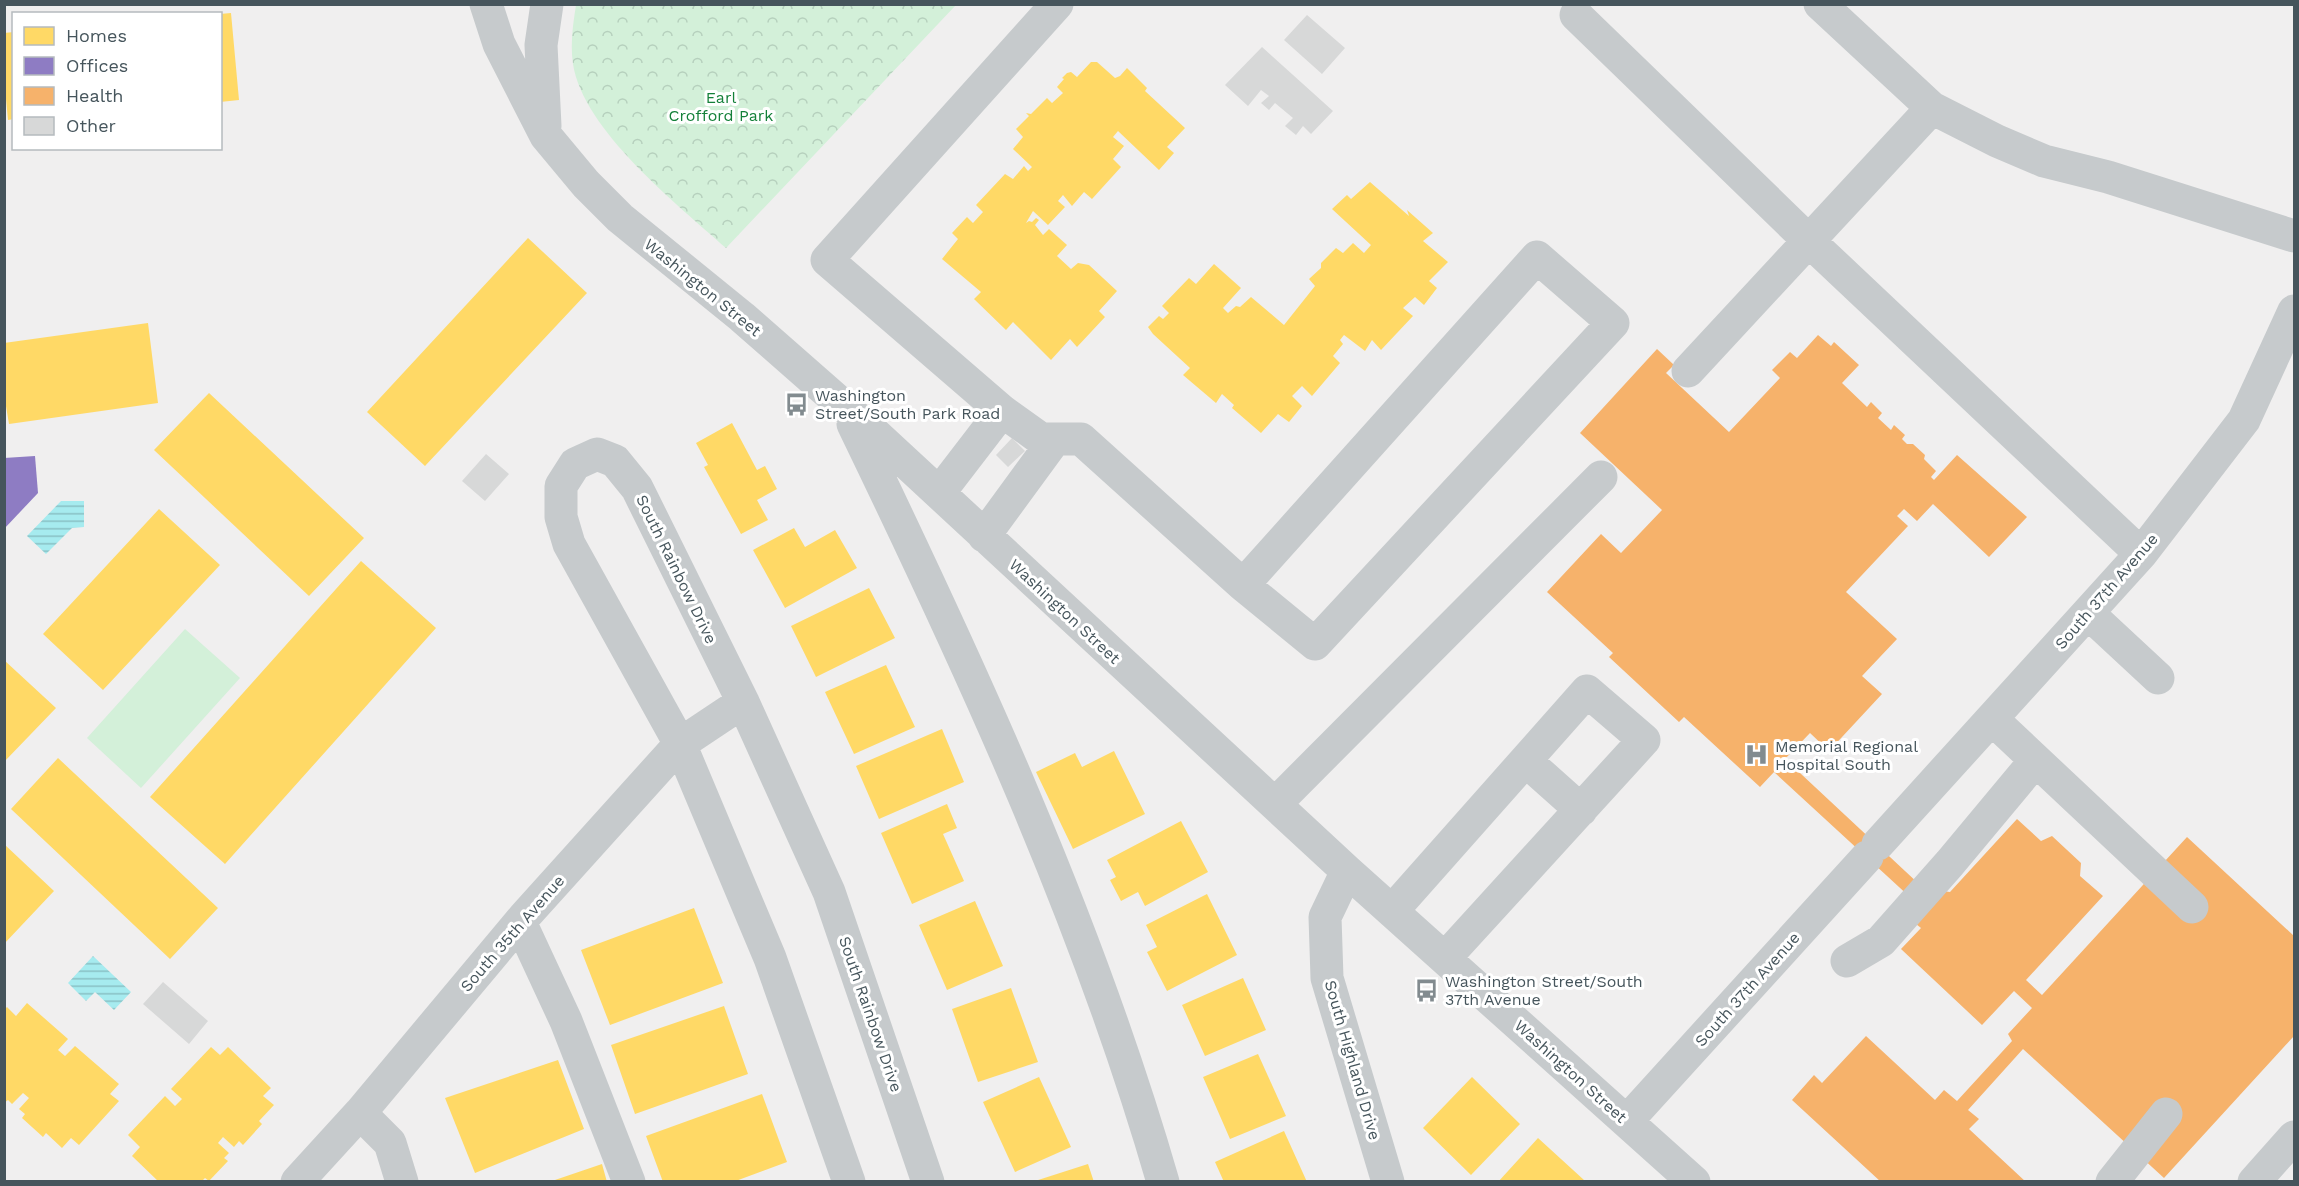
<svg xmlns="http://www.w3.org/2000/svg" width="2299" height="1186" font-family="'Work Sans',sans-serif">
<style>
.forest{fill:url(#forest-crowns)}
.garden{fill:#d3f0d9}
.water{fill:url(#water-rules)}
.homes{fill:#ffd966}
.offices{fill:#8e7cc3}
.health{fill:#f6b26b}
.building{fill:#d7d8d8}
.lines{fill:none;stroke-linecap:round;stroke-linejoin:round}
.minor{stroke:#c6cacc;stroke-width:33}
.labels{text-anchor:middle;stroke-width:6;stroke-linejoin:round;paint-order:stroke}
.park-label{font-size:16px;fill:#148039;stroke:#fff}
.street-label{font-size:16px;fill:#46555c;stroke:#fff}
.poi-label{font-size:16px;fill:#46555c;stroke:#fff;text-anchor:start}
</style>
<defs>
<pattern id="forest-crowns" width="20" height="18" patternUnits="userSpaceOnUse" patternTransform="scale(1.5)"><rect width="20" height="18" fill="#d3f0d9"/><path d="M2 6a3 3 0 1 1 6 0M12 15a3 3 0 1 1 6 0" fill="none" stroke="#b6d0bd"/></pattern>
<pattern id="water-rules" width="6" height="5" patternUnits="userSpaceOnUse" patternTransform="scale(1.5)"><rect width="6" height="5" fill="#a6ebef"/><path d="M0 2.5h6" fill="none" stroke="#89c1c5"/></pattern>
</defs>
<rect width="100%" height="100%" fill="#f0efef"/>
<path class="forest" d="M576,5V4L956,5L726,248C678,205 583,130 573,64C570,44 573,24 576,5Z"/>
<path class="garden" d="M185,629L240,678L141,788L87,738Z"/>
<path class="water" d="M61,501H84V527L72,528L46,554L27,536Z
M93,956L131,992L114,1010L95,992L86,1001L68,983Z"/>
<path class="homes" d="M231,13L239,100L220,102V14Z
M14,32V119L8,120L4,78V33Z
M1091,62H1097L1115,78L1120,76L1127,68L1147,88L1145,91L1185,128L1167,147L1174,153L1159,170L1118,131L1113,137L1124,146L1113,159L1121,167L1092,199L1084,192L1072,206L1063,195L1058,201L1065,207L1048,225L1033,211L1026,223L1029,221L1032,222L1036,218L1039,220L1035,225L1043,235L1049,229L1067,245L1057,256L1071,269L1078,263L1089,265L1117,291L1099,311L1105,317L1077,347L1070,339L1051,360L1013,322L1006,330L974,299L981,292L942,259L958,239L952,233L967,217L973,223L983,212L976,205L1005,174L1013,179L1024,166L1028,171L1032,167L1013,149L1023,137L1016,129L1029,116L1026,113L1031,114L1047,98L1052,103L1063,93L1057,87L1064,79L1062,78L1067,73L1071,72L1077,77Z
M1370,182L1409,216L1407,210L1433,233L1423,241L1448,262L1429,281L1437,288L1424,305L1415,297L1403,308L1413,316L1381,350L1372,340L1365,351L1344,335L1340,340L1343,344L1333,356L1340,363L1312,396L1302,386L1292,396L1302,406L1289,422L1278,414L1261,433L1232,408L1234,405L1222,394L1216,403L1183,375L1190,368L1153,334L1148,327L1159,316L1163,319L1169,313L1162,306L1189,278L1196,284L1214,264L1241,288L1223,308L1228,313L1236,306L1240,307L1251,297L1284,325L1315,286L1309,279L1321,268V263L1336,248L1343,253L1353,243L1364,253L1371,245L1332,209L1347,195L1351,199Z
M528,238L587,293L425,466L367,412Z
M148,323L158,403L9,424L4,394V343Z
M209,393L364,538L309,596L154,450Z
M732,423L757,470L765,466L777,489L757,500L768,520L741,534L704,467L708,465L696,443Z
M159,509L220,565L103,690L43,634Z
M794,528L805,547L835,530L857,568L785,608L753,550Z
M361,561L436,628L225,864L150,797Z
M869,588L895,638L816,677L791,626Z
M4,660L56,708L4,762Z
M886,665L915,727L854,754L825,692Z
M942,729L964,782L879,819L856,766Z
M1114,751L1145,814L1073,849L1036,772L1075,753L1082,767Z
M58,758L218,908L170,959L11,809Z
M947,804L957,828L943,834L964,881L912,904L881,833Z
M1181,821L1208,872L1145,906L1138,892L1121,901L1110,880L1116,877L1107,860Z
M4,844L54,891L4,944Z
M1207,894L1237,955L1167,991L1147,952L1157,947L1146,925Z
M975,901L1003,966L947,990L919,925Z
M694,908L723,983L610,1025L581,950Z
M1243,978L1266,1030L1205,1056L1182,1005Z
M1011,988L1038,1062L978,1082L952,1009Z
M27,1003L68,1039L58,1050L65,1056L75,1046L119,1084L110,1094L119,1101L79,1145L71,1138L62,1148L46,1133L43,1137L22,1118L25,1114L19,1109L29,1098L23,1093L12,1104L8,1100L4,1103V1010L7,1007L16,1016Z
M724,1006L748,1074L635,1114L611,1045Z
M211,1047L220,1055L228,1047L271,1088L263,1096L274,1105L259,1121L262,1124L243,1145L239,1141L234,1147L223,1137L218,1143L229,1153L224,1158L228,1161L209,1181L205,1178L201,1182H159L132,1156L140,1147L128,1135L165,1096L175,1106L182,1099L171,1089Z
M1258,1054L1286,1116L1230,1139L1203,1077Z
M558,1060L584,1129L475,1173L445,1098Z
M1039,1077L1071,1147L1015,1172L983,1102Z
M1472,1077L1520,1124L1471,1175L1423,1128Z
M762,1094L787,1162L733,1182H663L646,1136Z
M1284,1131L1307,1182H1224L1215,1162Z
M1538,1138L1584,1180L1582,1182H1498Z
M602,1164L607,1182H552V1181Z
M1088,1164L1094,1182H1035V1181Z"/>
<path class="offices" d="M35,456L38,493L4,529V458Z"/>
<path class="health" d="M1818,335L1831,346L1834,342L1859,365L1842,383L1867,407L1871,402L1882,413L1878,418L1891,430L1894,425L1905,435L1902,439L1907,444H1913L1925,455L1924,459L1936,471L1931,477L1934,480L1957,455L2027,517L1989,557L1933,504L1917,521L1904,509L1897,516L1908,526L1846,592L1897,639L1862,676L1882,694L1829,751L1810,733L1785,759L1935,899L1942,891L1950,892L2017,819L2041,841L2052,836L2081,863L2080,876L2103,896L2026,980L2042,995L2187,837L2294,936V1036L2164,1178L2023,1049L1968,1110L1979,1119L1969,1129L2026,1182H1881L1792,1100L1814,1075L1822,1083L1866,1036L1935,1100L1944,1090L1957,1101L2012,1041L2008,1034L2032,1008L2014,991L1982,1025L1901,949L1921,928L1916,924L1924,910L1774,772L1760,787L1684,717L1679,722L1609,657L1613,653L1547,592L1601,534L1621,553L1662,510L1580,433L1657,349L1674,365L1666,373L1729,432L1780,378L1772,370L1790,352L1797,358Z"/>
<path class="building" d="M1307,15L1345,48L1322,74L1284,40Z
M1262,47L1333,111L1311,134L1303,126L1296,135L1285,126L1293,118L1275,103L1269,110L1261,103L1269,96L1261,90L1248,106L1225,85Z
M1012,438L1025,451L1008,467L996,455Z
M486,454L509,474L485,501L462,481Z
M163,982L208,1021L189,1044L143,1004Z"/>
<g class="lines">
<path class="minor" d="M486,4L499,44L546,136L586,184L620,218L742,317L873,432L1347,871L1694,1182
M1057,4L827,260L1002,411L1041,439H1081L1243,585L1315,644L1613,323L1537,257L1243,585
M1820,4L1932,108L1997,141L2044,161L2108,177L2294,236
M1576,15L1808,240L2141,554
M545,126L541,45L547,4
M1688,371L1932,108
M853,424C972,670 1087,919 1163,1182
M939,493L1002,411
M984,536L1055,439
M2088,613L2158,678
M1992,719L2192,907
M1526,761L1581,810
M1275,804L1601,477
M1878,844L2141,554L2244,420L2294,311
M1347,871L1325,917L1327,978L1388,1182
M1392,911L1587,691L1644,740L1445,958
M520,922L566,1021L629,1182
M1847,961L1881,941L1950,863L2035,761
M360,1113L390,1143L402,1182
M1627,1121L1867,857
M297,1182L360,1113L524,917L680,744L743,702
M849,1182L770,958L680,744L569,544L561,517V486L575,464L597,454L615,461L637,488L743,702L829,892L928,1182
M2112,1182L2166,1114
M2254,1182L2294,1137"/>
</g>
<defs>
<symbol id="bus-bare" viewBox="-9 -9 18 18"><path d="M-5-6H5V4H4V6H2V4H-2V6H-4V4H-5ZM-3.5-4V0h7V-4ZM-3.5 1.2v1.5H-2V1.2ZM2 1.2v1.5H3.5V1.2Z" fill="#828b8f" stroke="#fff" stroke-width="2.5" paint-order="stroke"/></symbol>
<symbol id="hospital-bare" viewBox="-9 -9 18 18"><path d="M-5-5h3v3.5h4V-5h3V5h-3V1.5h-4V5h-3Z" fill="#828b8f" stroke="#fff" stroke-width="2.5" paint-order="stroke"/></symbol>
</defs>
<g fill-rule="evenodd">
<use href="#bus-bare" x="780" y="388" width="33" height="33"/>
<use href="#hospital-bare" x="1740" y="738" width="33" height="33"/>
<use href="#bus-bare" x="1410" y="974" width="33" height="33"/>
</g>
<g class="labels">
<g class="park-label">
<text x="721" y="103">Earl<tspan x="721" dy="18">Crofford Park</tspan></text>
</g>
<g class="street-label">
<text transform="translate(703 287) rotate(39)" y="6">Washington Street</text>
<text transform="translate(677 569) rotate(64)" y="6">South Rainbow Drive</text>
<text transform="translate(2106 591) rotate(-49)" y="6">South 37th Avenue</text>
<text transform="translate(1065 611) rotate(43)" y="6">Washington Street</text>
<text transform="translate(512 933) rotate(-49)" y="6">South 35th Avenue</text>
<text transform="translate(1747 989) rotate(-48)" y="6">South 37th Avenue</text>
<text transform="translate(871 1014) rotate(71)" y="6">South Rainbow Drive</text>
<text transform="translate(1353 1060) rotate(74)" y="6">South Highland Drive</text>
<text transform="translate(1571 1071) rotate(42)" y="6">Washington Street</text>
</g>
<g class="poi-label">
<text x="815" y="401">Washington<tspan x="815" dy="18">Street/South Park Road</tspan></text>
<text x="1775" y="752">Memorial Regional<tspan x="1775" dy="18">Hospital South</tspan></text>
<text x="1445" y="987">Washington Street/South<tspan x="1445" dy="18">37th Avenue</tspan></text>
</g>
</g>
<rect width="2299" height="1186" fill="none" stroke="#46555c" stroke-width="12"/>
<rect x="12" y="12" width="210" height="138" fill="#ffffff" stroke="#b5bbbe" stroke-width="1.5"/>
<rect x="24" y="27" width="30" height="18" fill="#ffd966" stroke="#b5bbbe" stroke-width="1.5"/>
<text x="66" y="42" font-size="18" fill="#46555c">Homes</text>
<rect x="24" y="57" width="30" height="18" fill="#8e7cc3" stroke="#b5bbbe" stroke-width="1.5"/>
<text x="66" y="72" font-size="18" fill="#46555c">Offices</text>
<rect x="24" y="87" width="30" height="18" fill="#f6b26b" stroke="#b5bbbe" stroke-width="1.5"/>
<text x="66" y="102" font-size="18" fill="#46555c">Health</text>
<rect x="24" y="117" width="30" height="18" fill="#d7d8d8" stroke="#b5bbbe" stroke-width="1.5"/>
<text x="66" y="132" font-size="18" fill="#46555c">Other</text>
</svg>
